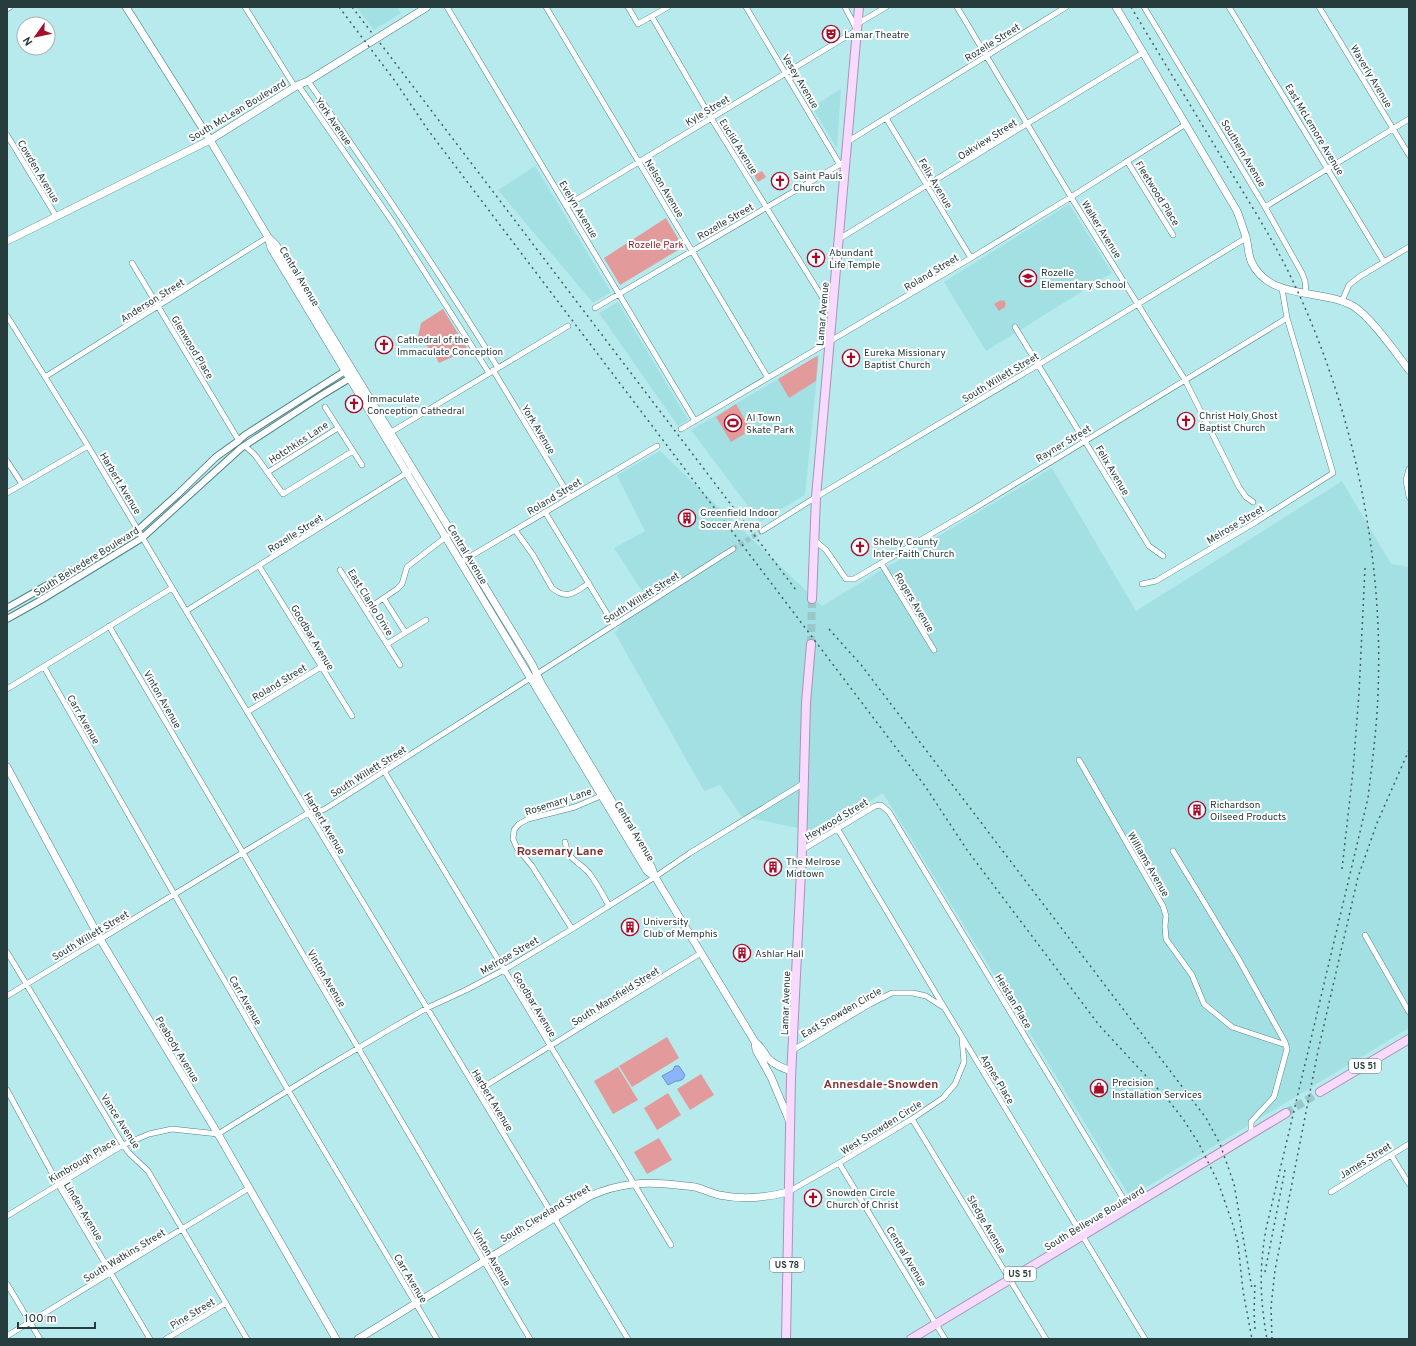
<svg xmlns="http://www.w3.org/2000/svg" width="1416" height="1346" font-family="Overpass,sans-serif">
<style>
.built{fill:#a3e0e4}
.green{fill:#e29b9a}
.water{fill:#8bb5fb;stroke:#6d91c2}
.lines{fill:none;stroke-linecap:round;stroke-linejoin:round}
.minor-tunnel{stroke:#9ac7ca;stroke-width:5;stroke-dasharray:5 2.5;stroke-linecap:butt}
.primary-tunnel{stroke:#9ac7ca;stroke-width:8;stroke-dasharray:8 4;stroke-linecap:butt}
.minor-casing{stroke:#528284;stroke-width:6}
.tertiary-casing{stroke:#528284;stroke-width:8}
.secondary-casing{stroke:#528284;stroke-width:8}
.primary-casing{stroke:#aa93b8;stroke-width:10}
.minor{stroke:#fff;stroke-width:5}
.tertiary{stroke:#fff;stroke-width:6}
.secondary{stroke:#fff;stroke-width:7}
.primary{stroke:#f7dafd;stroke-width:8}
.rail{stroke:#435e5f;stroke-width:1.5;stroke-dasharray:2 4;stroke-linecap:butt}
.labels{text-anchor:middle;stroke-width:4;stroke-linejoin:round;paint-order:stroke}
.shield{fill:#fff;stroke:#687677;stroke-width:1}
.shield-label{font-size:9px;font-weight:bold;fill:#273c3d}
.poi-label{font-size:10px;fill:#273c3d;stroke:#fff;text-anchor:start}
.street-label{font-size:10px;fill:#273c3d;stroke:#fff}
.park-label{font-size:10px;fill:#8b212b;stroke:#fff}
.quarter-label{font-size:12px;font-weight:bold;fill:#7f3739;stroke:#fff}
</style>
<rect width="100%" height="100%" fill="#b7eaed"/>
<path class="built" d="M356,7H397L401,13L374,30Z
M841,89L837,147H836L812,107Z
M535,166L611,292L593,303L498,190Z
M1069,204L1112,273L986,351L944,282Z
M618,302L688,420L678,426L599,313Z
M819,355L805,495L760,522L691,430Z
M660,451L822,606L1052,468L1136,611L1342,481L1391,564L1409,567V1028L1130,1197L883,793L840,820L816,832L741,816L720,785L704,791L615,633L644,594L614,548L645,531L617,475Z"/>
<path class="green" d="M762,171L766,177L758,182L754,175Z
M666,218L683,247L620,285L604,258Z
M1001,300L1002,301L1004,300L1006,304L1005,305V307L999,311L994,304Z
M443,309L470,353L462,358L459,354L439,363L433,351L422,342L418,337L421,323Z
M817,356L818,357L816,381L789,398L778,379Z
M736,404L751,430L731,442L716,417Z
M667,1037L679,1058L632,1087L619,1066Z
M618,1067L638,1100L613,1114L594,1081Z
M701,1074L714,1095L690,1110L677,1089Z
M668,1093L681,1115L657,1130L644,1108Z
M659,1138L672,1160L647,1174L634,1152Z"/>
<path class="water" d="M675,1066H679L685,1075L683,1079L679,1081H676L668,1085L662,1076L673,1070Z"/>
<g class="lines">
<path class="minor-tunnel" d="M733,549L762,531"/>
<path class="primary-tunnel" d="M811,644L812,599
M1286,1113L1320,1092"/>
<defs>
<path id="minor" d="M245,7L295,87
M447,7L695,421
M546,7L768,378
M628,7L638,24L668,7
M746,7L840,165
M957,7L1071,197L1185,380L1239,487L1246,497L1253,502
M1144,7L1265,207L1302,273L1305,281L1306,293
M1229,7L1384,262
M1319,7L1409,155
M7,9L10,7
M652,17L711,118L832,313
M857,24L886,7
M308,81C373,175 438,270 498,368
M298,85L394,224L489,373
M886,118L971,258
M7,135L56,216
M847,142L1066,7
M1127,161L1173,235
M566,206L857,30L845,7
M1265,207L1409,119
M839,239L1144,52
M132,263L239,441
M1342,301L1349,285L1359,277L1409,247
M595,308L844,162
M7,316L88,446L186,611L628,1339
M1015,327L1149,546L1163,556
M493,370L570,497
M45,377L268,237
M325,407L362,465
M681,429L971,258L1071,197L1186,124
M388,434L568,326
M245,446L255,455L283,494L353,451
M7,461L22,484
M1409,469L1406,480L1409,497
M268,472L338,428
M7,493L88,446
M545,512L614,625
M515,530L533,555L552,588C568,601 575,592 589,583
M762,531L816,497L1038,365L1246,238
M814,540L826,550L846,579H854L967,513L1287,318
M461,562L657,446
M881,563L934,650
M259,566L352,716
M340,570L400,665
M1142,584L1156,581L1256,522L1333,473L1287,318L1282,289
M384,599L405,632
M366,610L397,589L402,584L407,567L447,536
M186,611L413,469
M109,626L530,1339
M387,644L426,620
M44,667L174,894L288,1090L437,1339
M7,689L172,588
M247,712L321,667
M1079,760L1163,906L1166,916L1165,926L1166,939L1192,975L1204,1004L1232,1027L1286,1045
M384,771L671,1245
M837,828L944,1007L1145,1339
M565,842C569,862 578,860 589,873C597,883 603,895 609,906
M802,850L875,806L881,805L889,812L1129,1208
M1173,851L1238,958L1285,1042L1287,1049L1274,1097L1251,1122V1134
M572,929L532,866L517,848L513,839L514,830L519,824L528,819L575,807L603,795
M1365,935L1409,1012
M7,952L123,1145L129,1153L148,1171L247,1339
M7,996L308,813L320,811L325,809L733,549
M793,1050L870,1004L892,993H913L926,996L943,1007
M7,1090L58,1184L150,1339
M477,1091L701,953
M912,1119L1046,1339
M1391,1155L1409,1184
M839,1163L945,1339
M788,1192L839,1163L912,1119L943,1098L955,1084L964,1062L962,1038
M1331,1192L1409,1144
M7,1216L123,1145L149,1134L172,1129L218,1134L321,1070L392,1028L427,1008L466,990L504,970L572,929L655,877L690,853L804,783
M7,1284L40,1339
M7,1336L249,1188
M166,1339L226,1303"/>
<path id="tertiary" d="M7,608L100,555L138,530L177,495L216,457L237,442L245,435L345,371L352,370L350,378L322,395L241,448L142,538L41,600L7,619"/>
<path id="secondary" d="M126,7L210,140L268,237L271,248L647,871L655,877
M1116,7L1237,211C1240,219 1243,228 1246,237C1248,244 1248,253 1251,261C1269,301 1320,288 1353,306C1371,317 1395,352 1409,370
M268,237L276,245L532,664L541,683L652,868L655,877L755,1042C762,1047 763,1052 768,1058C774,1065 783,1068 791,1071
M7,241L210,140L298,85L308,81L427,7
M7,767L100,939L218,1134L336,1339
M755,1042L756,1050L771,1077L789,1120
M358,1339L590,1196C619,1183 646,1181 677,1185C683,1186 689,1186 695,1187C703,1189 711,1193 719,1195C743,1200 765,1198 788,1192"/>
<path id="primary" d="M812,599L816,497L859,7
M1320,1092L1409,1039
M786,1339L791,1078L802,850L806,703L811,644
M911,1339L1286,1113"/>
</defs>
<use href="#minor" class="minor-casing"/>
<use href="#tertiary" class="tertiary-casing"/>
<use href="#secondary" class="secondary-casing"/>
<use href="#primary" class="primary-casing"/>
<use href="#minor" class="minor"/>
<use href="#tertiary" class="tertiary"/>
<use href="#secondary" class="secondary"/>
<use href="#primary" class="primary"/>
<path class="rail" d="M339,7L395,81L428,130L925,786L967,850L1099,1025L1169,1101L1183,1119L1198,1142L1218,1182L1233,1225L1238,1244L1243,1291L1252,1339
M352,7L372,33
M1131,7C1160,56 1190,104 1219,153C1242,190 1266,228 1286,267C1350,395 1384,549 1378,692C1377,728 1372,763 1368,798L1266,1229C1259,1269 1260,1299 1267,1339
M380,43L796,590
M829,629L862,666L1206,1118L1220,1144L1234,1184L1252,1289
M1342,869L1353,771L1359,693L1365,568
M1265,1272L1285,1170
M1255,1329L1254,1313L1255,1281
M1272,1339L1271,1307L1275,1270L1318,1051L1358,877L1377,823L1409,750"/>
</g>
<defs>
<symbol id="theatre-ring" viewBox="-11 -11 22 22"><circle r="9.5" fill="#fff" stroke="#a70d2a" stroke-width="1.5"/><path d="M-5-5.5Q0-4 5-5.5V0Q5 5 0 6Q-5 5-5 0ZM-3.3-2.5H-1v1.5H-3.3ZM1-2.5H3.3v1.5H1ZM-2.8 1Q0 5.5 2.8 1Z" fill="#a70d2a"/></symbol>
<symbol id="church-ring" viewBox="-11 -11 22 22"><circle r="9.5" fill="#fff" stroke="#a70d2a" stroke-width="1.5"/><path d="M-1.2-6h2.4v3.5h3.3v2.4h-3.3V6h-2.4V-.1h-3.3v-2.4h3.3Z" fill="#a70d2a"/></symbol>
<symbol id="school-ring" viewBox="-11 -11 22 22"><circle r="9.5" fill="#fff" stroke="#a70d2a" stroke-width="1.5"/><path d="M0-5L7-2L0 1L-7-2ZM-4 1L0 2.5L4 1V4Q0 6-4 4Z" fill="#a70d2a"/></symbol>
<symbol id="stadium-ring" viewBox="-11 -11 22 22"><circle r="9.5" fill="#fff" stroke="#a70d2a" stroke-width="1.5"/><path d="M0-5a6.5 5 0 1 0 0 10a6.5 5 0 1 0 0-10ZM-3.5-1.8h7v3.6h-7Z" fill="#a70d2a"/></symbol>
<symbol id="building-ring" viewBox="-11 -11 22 22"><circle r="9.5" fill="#fff" stroke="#a70d2a" stroke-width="1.5"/><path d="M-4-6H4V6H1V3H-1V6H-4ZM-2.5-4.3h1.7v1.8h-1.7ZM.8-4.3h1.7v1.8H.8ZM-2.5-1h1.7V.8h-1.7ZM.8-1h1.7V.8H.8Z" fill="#a70d2a"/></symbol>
<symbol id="shop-ring" viewBox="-11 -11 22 22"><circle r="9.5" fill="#fff" stroke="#a70d2a" stroke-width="1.5"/><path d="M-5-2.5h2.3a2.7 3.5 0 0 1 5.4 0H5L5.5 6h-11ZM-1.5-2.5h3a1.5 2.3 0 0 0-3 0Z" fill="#a70d2a"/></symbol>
</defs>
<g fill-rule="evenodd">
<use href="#theatre-ring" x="821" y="24" width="20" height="20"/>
<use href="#church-ring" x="770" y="171" width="20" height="20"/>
<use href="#church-ring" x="806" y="248" width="20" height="20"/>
<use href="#school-ring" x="1018" y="268" width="20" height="20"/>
<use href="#church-ring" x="374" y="335" width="20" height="20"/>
<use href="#church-ring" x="841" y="348" width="20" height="20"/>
<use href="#church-ring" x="344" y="394" width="20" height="20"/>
<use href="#church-ring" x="1176" y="411" width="20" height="20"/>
<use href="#stadium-ring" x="723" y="413" width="20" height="20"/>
<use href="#building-ring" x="677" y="508" width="20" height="20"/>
<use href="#church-ring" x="850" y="537" width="20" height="20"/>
<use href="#building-ring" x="1187" y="800" width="20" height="20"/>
<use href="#building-ring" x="763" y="857" width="20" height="20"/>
<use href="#building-ring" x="620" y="917" width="20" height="20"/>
<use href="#building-ring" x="732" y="943" width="20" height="20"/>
<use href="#shop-ring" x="1089" y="1078" width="20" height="20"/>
<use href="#church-ring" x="803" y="1188" width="20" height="20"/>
</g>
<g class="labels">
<g class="shield">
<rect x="1349" y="1059" width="32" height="14" rx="3"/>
<rect x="770" y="1258" width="34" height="14" rx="3"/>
<rect x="1004" y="1267" width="32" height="14" rx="3"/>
</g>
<g class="shield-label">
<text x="1365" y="1069">US 51</text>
<text x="787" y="1268">US 78</text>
<text x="1020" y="1277">US 51</text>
</g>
<g class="poi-label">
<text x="844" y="38">Lamar Theatre</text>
<text x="793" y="179">Saint Pauls<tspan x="793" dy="12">Church</tspan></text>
<text x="829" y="256">Abundant<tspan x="829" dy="12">Life Temple</tspan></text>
<text x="1041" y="276">Rozelle<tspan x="1041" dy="12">Elementary School</tspan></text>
<text x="397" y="343">Cathedral of the<tspan x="397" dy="12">Immaculate Conception</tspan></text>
<text x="864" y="356">Eureka Missionary<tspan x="864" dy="12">Baptist Church</tspan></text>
<text x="367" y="402">Immaculate<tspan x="367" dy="12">Conception Cathedral</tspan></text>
<text x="1199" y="419">Christ Holy Ghost<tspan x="1199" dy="12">Baptist Church</tspan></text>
<text x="746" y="421">Al Town<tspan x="746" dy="12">Skate Park</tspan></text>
<text x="700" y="516">Greenfield Indoor<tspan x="700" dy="12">Soccer Arena</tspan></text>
<text x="873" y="545">Shelby County<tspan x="873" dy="12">Inter-Faith Church</tspan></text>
<text x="1210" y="808">Richardson<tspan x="1210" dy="12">Oilseed Products</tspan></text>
<text x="786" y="865">The Melrose<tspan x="786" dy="12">Midtown</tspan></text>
<text x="643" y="925">University<tspan x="643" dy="12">Club of Memphis</tspan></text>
<text x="755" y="957">Ashlar Hall</text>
<text x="1112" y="1086">Precision<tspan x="1112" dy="12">Installation Services</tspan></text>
<text x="826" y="1196">Snowden Circle<tspan x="826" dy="12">Church of Christ</tspan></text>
</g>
<g class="street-label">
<text transform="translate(992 42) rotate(-32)" y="4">Rozelle Street</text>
<text transform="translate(1372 76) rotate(59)" y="4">Waverly Avenue</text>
<text transform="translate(801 81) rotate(59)" y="4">Vesey Avenue</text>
<text transform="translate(237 110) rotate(-31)" y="4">South McLean Boulevard</text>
<text transform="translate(707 110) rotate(-31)" y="4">Kyle Street</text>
<text transform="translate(334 121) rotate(55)" y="4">York Avenue</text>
<text transform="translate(1315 129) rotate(59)" y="4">East McLemore Avenue</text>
<text transform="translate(987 139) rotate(-32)" y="4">Oakview Street</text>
<text transform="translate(739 146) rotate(58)" y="4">Euclid Avenue</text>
<text transform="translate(1244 153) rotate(59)" y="4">Southern Avenue</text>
<text transform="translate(39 171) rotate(59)" y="4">Cowden Avenue</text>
<text transform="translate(936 183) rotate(59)" y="4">Felix Avenue</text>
<text transform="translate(665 188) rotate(59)" y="4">Nelson Avenue</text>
<text transform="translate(1158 193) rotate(58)" y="4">Fleetwood Place</text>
<text transform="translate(579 209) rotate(59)" y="4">Evelyn Avenue</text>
<text transform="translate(725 221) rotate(-30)" y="4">Rozelle Street</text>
<text transform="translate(1102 229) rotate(58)" y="4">Walker Avenue</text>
<text transform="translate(931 272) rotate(-31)" y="4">Roland Street</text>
<text transform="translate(300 276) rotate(59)" y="4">Central Avenue</text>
<text transform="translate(152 300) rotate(-32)" y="4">Anderson Street</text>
<text transform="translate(822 314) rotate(-85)" y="4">Lamar Avenue</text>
<text transform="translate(193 347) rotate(59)" y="4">Glenwood Place</text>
<text transform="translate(1000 377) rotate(-31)" y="4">South Willett Street</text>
<text transform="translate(539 429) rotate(59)" y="4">York Avenue</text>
<text transform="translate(298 442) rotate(-33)" y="4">Hotchkiss Lane</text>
<text transform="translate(1063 443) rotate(-31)" y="4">Rayner Street</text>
<text transform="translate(1113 470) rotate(59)" y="4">Felix Avenue</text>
<text transform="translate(121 483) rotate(59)" y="4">Harbert Avenue</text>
<text transform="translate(554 496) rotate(-31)" y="4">Roland Street</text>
<text transform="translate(1235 524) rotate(-31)" y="4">Melrose Street</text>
<text transform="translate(295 533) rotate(-32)" y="4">Rozelle Street</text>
<text transform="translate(468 554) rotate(59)" y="4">Central Avenue</text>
<text transform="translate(86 561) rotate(-32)" y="4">South Belvedere Boulevard</text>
<text transform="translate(641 597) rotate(-32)" y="4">South Willett Street</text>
<text transform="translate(371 602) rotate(58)" y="4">East Clanlo Drive</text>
<text transform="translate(915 602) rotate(59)" y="4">Rogers Avenue</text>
<text transform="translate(313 637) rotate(59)" y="4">Goodbar Avenue</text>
<text transform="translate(279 682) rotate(-31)" y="4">Roland Street</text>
<text transform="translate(163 699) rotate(60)" y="4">Vinton Avenue</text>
<text transform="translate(84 719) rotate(60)" y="4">Carr Avenue</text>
<text transform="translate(368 771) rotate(-32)" y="4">South Willett Street</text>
<text transform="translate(558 801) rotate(-18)" y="4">Rosemary Lane</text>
<text transform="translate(836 819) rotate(-31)" y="4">Heywood Street</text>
<text transform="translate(325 823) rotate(59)" y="4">Harbert Avenue</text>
<text transform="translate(635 831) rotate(59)" y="4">Central Avenue</text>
<text transform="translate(1149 864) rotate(60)" y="4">Williams Avenue</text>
<text transform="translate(90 935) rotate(-31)" y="4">South Willett Street</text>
<text transform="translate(509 955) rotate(-30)" y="4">Melrose Street</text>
<text transform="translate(327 978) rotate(59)" y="4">Vinton Avenue</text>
<text transform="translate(615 996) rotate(-32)" y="4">South Mansfield Street</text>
<text transform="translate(246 1000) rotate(60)" y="4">Carr Avenue</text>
<text transform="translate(1014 1001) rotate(59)" y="4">Heistan Place</text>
<text transform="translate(785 1003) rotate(-88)" y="4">Lamar Avenue</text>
<text transform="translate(535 1004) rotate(59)" y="4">Goodbar Avenue</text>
<text transform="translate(841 1012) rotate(-30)" y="4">East Snowden Circle</text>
<text transform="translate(178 1049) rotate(59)" y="4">Peabody Avenue</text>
<text transform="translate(998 1079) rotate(59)" y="4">Agnes Place</text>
<text transform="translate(493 1100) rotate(59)" y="4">Harbert Avenue</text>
<text transform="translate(121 1121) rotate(57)" y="4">Vance Avenue</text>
<text transform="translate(881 1127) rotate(-32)" y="4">West Snowden Circle</text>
<text transform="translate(82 1160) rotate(-31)" y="4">Kimbrough Place</text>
<text transform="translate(1365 1160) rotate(-32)" y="4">James Street</text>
<text transform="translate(84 1211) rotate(59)" y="4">Linden Avenue</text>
<text transform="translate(545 1213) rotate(-31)" y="4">South Cleveland Street</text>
<text transform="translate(1094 1218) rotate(-31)" y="4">South Bellevue Boulevard</text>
<text transform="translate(987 1224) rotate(59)" y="4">Sledge Avenue</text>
<text transform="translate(124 1255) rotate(-31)" y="4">South Watkins Street</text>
<text transform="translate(907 1256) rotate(59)" y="4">Central Avenue</text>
<text transform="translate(492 1257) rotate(59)" y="4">Vinton Avenue</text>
<text transform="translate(411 1278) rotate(59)" y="4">Carr Avenue</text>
<text transform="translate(192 1313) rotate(-31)" y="4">Pine Street</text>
</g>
<g class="park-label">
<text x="656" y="248">Rozelle Park</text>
</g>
<g class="quarter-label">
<text x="560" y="855">Rosemary Lane</text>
<text x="881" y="1088">Annesdale-Snowden</text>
</g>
</g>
<rect width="1416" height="1346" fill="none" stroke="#273c3d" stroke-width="16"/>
<g transform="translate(36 36) rotate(237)"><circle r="19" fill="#ffffff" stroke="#a9b1b1"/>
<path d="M0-3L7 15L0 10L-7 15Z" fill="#a70d2a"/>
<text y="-6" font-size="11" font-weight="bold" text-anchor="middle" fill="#273c3d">N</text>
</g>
<path d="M18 1322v6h77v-6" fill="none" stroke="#273c3d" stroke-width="2"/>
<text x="24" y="1322" font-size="12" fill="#273c3d" stroke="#ffffff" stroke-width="3" paint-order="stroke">100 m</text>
</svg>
